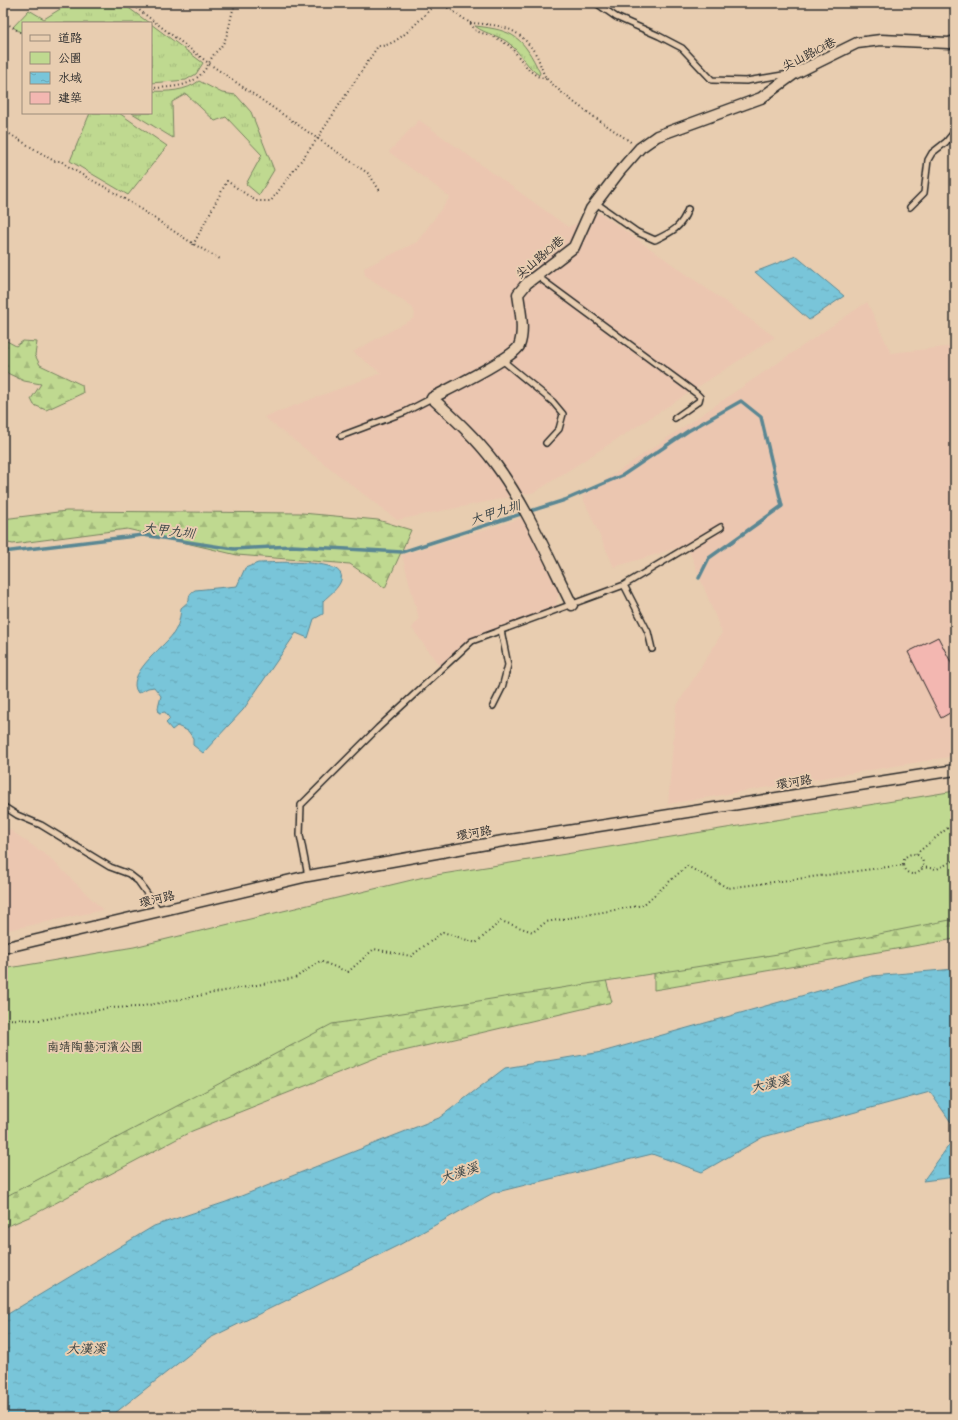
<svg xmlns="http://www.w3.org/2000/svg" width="958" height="1420" font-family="'Architects Daughter','LXGW WenKai TC',sans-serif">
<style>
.built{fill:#ebc6b0}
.grass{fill:url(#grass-tufts);stroke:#75825e}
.forest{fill:url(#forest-firs);stroke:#75825e}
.park{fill:#bfd990;stroke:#75825e}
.water{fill:url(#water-ripples);stroke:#5a8793}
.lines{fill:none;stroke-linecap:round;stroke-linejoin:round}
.stream{stroke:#5a8793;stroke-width:3.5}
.building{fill:#f3b7b1;stroke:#2b2b2b}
.service-casing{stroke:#2b2b2b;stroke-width:8}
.minor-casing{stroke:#2b2b2b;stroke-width:13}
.path{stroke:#2b2b2b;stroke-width:2;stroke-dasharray:1 3;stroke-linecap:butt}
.service{stroke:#e8cdb0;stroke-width:5}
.minor{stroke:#e8cdb0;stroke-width:10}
.labels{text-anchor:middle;stroke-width:4;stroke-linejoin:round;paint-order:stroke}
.street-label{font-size:12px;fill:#2b2b2b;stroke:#e8cdb0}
.park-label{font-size:12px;fill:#3a3c35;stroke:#e8cdb0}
.water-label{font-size:13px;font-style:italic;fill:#374245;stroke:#e8cdb0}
</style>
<defs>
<pattern id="grass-tufts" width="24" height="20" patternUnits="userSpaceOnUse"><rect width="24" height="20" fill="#bfd990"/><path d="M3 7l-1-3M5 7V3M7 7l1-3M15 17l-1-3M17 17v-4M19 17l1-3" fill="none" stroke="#a4ba7c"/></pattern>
<pattern id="forest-firs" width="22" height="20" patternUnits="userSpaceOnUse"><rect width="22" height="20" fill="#bfd990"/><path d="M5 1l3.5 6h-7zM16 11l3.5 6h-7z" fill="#a4ba7c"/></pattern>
<pattern id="water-ripples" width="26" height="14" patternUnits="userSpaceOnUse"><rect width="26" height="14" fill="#79c5d9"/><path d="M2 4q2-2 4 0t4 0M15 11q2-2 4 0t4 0" fill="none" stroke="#69a9ba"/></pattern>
</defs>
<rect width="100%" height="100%" fill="#e8cdb0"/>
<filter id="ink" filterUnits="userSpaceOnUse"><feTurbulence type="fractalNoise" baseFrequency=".025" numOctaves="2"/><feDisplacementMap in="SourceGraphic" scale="8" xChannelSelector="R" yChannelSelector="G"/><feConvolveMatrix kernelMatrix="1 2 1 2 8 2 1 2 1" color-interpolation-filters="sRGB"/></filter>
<g filter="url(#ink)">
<path class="built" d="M419,120L568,227L600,213L775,337L535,492L397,520L264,417L381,373L353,352L414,318L415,314L413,308L365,275L364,268L417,242L450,197L389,152Z
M867,302L891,353L955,346V756L668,804L676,707L722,633L687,545L614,567L582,496Z
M522,518L559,592L556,606L484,636L440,667L412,628L419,619L402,555Z
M3,825L49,857L103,910L3,931Z"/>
<path class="grass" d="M77,3H122L149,23H23V34L13,27L29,10L44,19L65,6Z
M151,24L203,63L196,74L186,80L151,83Z
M475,26C514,30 523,37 540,73L539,75C527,67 522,55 511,45C501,35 486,35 475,26Z
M199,81L222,93L236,95L251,112L274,170L259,195L246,184L262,155L226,117L215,121L186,94L172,102L173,138L132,113H151V91C167,92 186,91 199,81Z
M90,113H119L167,146L128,195L70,161Z"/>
<path class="forest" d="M3,339L16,346L23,341L37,342L35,355L40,365L82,385L83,393L46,410L34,405L31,399L41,384L24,381L3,371Z
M66,511L302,513L378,520L411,530L385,588L350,564L237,555L127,529L13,544L3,542V519Z
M955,892V939L654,990V948Z
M596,943L612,1002L378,1057L192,1131L29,1217L3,1228V991Z"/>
<path class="park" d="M955,791V919L778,954L332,1024L3,1198V969L134,947L424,877Z"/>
<path class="water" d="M796,256L844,296L809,320L755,272Z
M258,563C271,563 348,557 341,580C339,588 329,595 323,601V614L314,619L308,638L296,633L243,710L203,753L193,745V738L188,731L177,726L172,730L166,723L170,719L165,712L159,713L158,708L161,696L154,687L148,688L138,693C124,675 163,648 173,634C179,625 180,618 181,608L189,601C189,595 190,593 195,590L237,586L245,568Z
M955,969V1128L930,1092L763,1137L702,1172L652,1154L493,1193L399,1245L210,1338L110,1417H3V1317L154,1226L226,1202L439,1118L505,1068L602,1052L872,976Z
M955,1137V1177L923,1181Z"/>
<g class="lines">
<path class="stream" d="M3,552L143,535L234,549L292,546L402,552L565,500L623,475L688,431L741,401L761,417L782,506L709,558L699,578"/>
</g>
<path class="building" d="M938,637L955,670V710L941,718L908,652Z"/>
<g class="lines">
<defs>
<path id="service" d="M596,3L616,17L659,36L682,48L712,80L746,81L789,74
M596,203L637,232L655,240C672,232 681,228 688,209
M910,207L924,193L928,160L932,153L946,142L955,131
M537,276L697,394L700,397L699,401L675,418
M502,360L553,402L563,414L559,429L546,443
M341,436L405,412L432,398
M624,585L648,632L652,649
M493,706L502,688L508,665L501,630
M3,806L17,815L41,825L110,867L129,874L138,881L160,912
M308,876L300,835L301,805L378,728L472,641L624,585L721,527"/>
<path id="minor" d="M572,605C548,557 526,505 494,462C476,438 454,418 432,398C447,390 513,358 519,346C525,330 520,310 518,294L527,283L574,247L591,209L619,172L640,148L657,136L761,98L794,74L857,43L881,40L949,43L955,41
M3,948L308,876L503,841L955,770"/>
</defs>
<use href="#service" class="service-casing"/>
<use href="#minor" class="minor-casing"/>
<path class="path" d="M130,3L211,65L369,174L380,191
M441,3L470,23L476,31L497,38L510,46L529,70L537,76L546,79
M6,23L23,34
M470,23C501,25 519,26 537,56C541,64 542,75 549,81C574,105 604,123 632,143
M151,88C181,87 199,86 212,57C214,53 219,50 222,45C229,35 230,18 234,7L238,3
M3,130L54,161H61C77,174 100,183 118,195C153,216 185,241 222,260
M193,245L227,181L256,201H271L317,139L378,46C397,48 423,16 436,3
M916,854L955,822
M903 864a10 10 0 1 1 20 0a10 10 0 1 1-20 0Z
M922,867L937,869L955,860
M3,1019L41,1020L110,1008L138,1007L295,978L320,961L348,972L374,949L411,956L443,932L476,943L501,921L533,932L546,922L643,905L687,866L728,888L903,865"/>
<use href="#service" class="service"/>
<use href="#minor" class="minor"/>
</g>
</g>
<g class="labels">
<g class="street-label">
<text transform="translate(809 54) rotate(-27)" y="4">尖山路101巷</text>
<text transform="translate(540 257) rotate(-40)" y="4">尖山路101巷</text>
<text transform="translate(794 782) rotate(-9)" y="4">環河路</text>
<text transform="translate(474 833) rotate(-10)" y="4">環河路</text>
<text transform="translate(157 899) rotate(-13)" y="4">環河路</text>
</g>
<g class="park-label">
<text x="95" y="1051">南靖陶藝河濱公園</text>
</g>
<g class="water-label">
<text transform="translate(495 512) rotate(-18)" y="5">大甲九圳</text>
<text transform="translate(169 530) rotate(7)" y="5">大甲九圳</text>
<text transform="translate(770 1083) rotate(-13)" y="5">大漢溪</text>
<text transform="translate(459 1172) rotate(-18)" y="5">大漢溪</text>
<text x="86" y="1353">大漢溪</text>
</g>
</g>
<rect width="958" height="1420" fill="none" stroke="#e8cdb0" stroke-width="16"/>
<rect x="8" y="8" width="942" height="1404" fill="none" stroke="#2b2b2b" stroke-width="1.5" filter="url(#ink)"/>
<rect x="22" y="22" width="130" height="92" fill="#e8cdb0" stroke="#9c8c7b"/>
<rect x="30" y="35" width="20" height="6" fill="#e8cdb0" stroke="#9c8c7b"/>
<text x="58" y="42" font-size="12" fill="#2b2b2b">道路</text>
<rect x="30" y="52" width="20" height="12" fill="#bfd990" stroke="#9c8c7b"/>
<text x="58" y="62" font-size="12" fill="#2b2b2b">公園</text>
<rect x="30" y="72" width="20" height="12" fill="url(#water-ripples)" stroke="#9c8c7b"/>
<text x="58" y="82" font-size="12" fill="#2b2b2b">水域</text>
<rect x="30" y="92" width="20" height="12" fill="#f3b7b1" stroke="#9c8c7b"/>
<text x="58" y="102" font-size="12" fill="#2b2b2b">建築</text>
</svg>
